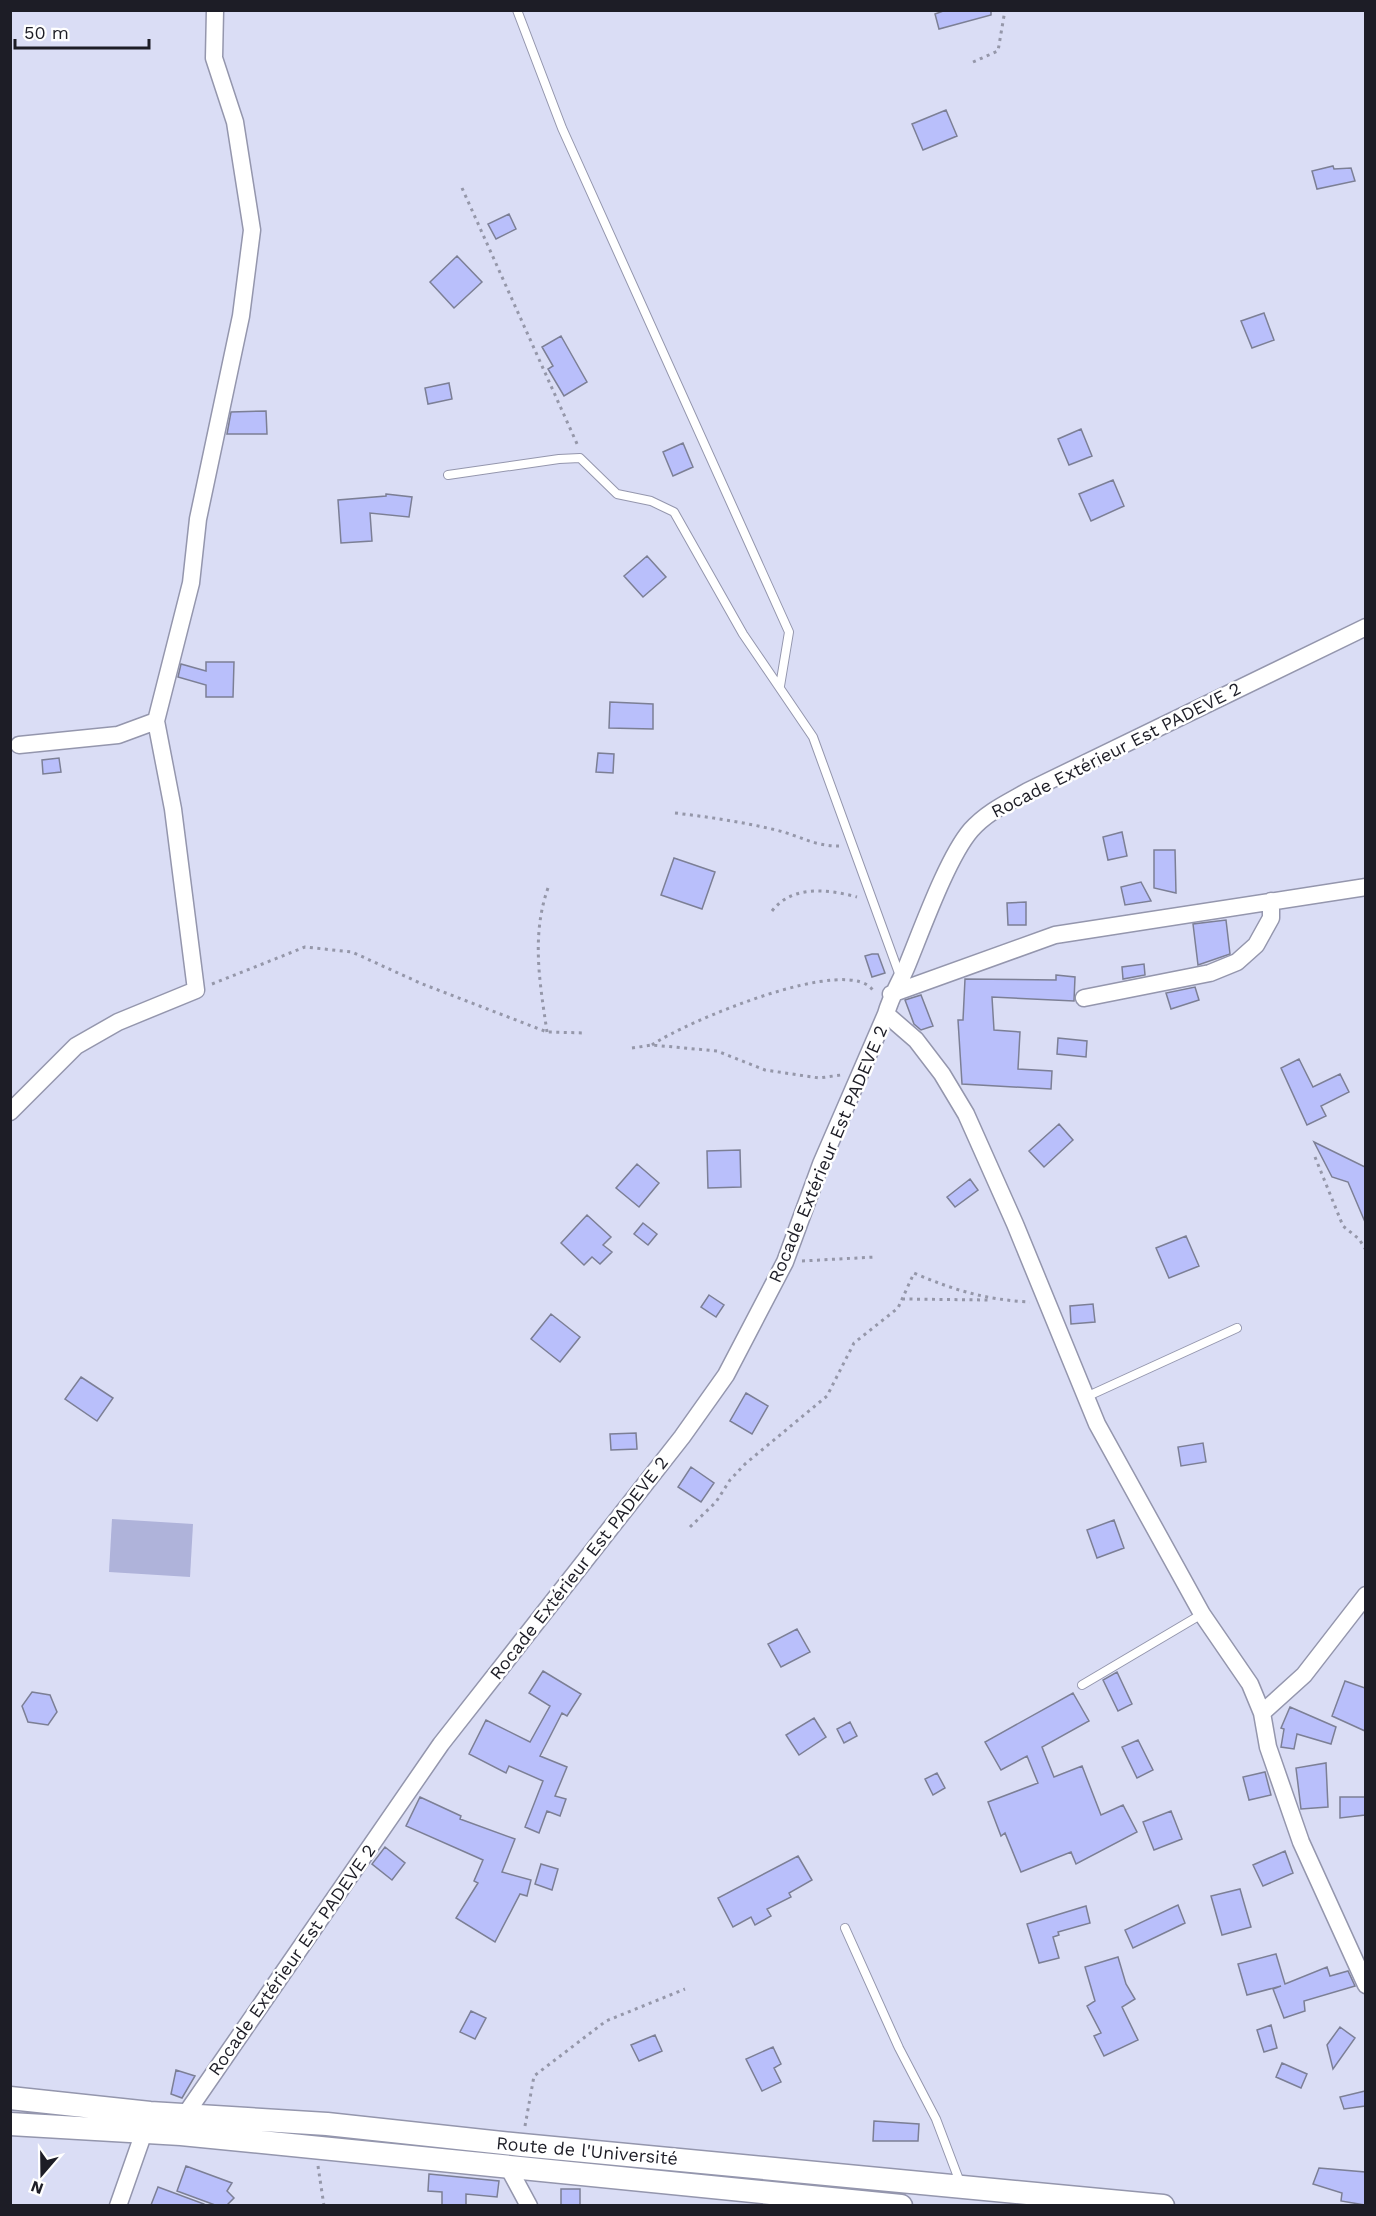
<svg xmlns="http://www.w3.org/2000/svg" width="1376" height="2216" font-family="'Work Sans',sans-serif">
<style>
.green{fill:#afb3da}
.building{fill:#b9bffb;stroke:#7c7f95;stroke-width:1.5}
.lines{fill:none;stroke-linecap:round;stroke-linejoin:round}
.service-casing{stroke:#9496ad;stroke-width:10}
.minor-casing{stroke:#9496ad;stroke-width:19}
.secondary-casing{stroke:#9496ad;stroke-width:25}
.path{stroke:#9597a9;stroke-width:3;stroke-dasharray:3 4.5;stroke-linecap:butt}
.service{stroke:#fff;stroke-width:8}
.minor{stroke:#fff;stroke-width:16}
.secondary{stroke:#fff;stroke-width:22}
.labels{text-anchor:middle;stroke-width:5;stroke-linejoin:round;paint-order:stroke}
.street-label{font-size:18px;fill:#1d1d26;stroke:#fff}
</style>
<rect width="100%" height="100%" fill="#daddf5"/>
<path class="green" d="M112,1519L193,1524L190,1577L109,1572Z"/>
<path class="building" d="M946,10H991V15L939,29L935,14Z
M946,110L957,136L923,150L912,124Z
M1333,166L1334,169L1351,168L1355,181L1317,189L1312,171Z
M509,214L516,229L496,239L488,224Z
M457,256L482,282L454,308L430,282Z
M1264,313L1274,340L1252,348L1241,321Z
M561,336L587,382L564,396L548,369L553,366L542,347Z
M449,383L452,399L428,404L425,388Z
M266,411L267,434H227L231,412Z
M1081,429L1092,456L1069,465L1058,439Z
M683,443L693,467L673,476L663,452Z
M1113,480L1124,506L1091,521L1079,494Z
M386,494L412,497L409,517L370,513L372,541L341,543L338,500L386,496Z
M647,556L666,577L643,597L624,576Z
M206,662H234L233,697H206V685L178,677L181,664L206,671Z
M610,702L653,704V729L609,728Z
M598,753L614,754L613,773L596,772Z
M59,758L61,772L43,774L42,760Z
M1122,832L1127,856L1108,860L1103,837Z
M1154,850H1175L1176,893L1154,888Z
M674,858L715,872L702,909L661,895Z
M1141,882L1151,901L1125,905L1121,887Z
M1026,902V925H1008L1007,903Z
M1226,920L1230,954L1198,965L1193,924Z
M872,954H878L885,973L872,977L865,956Z
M1144,964L1145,975L1123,979L1122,967Z
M1056,975L1075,977L1074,1001L992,997L994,1030L1020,1032L1018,1069L1052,1071L1051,1089L962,1084L958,1020H963L965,979L1056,980Z
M1195,987L1199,1000L1171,1009L1166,993Z
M921,995L933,1026L921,1030L914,1024L905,1000Z
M1058,1038L1087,1041L1086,1057L1057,1054Z
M1299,1059L1313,1087L1340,1074L1349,1092L1321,1106L1326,1116L1307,1125L1281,1068Z
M1059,1124L1073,1140L1044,1167L1029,1151Z
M1314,1142L1365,1167V1222L1348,1182L1332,1177Z
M740,1150L741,1187L708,1188L707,1151Z
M637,1164L659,1183L639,1207L616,1188Z
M970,1179L978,1190L955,1207L947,1197Z
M587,1215L611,1237L603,1245L612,1252L600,1264L592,1257L584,1265L561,1243Z
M643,1223L657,1234L648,1245L634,1234Z
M1186,1236L1199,1266L1169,1278L1156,1248Z
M709,1295L724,1305L716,1317L701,1307Z
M1093,1304L1095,1322L1071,1324L1070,1306Z
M551,1314L580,1337L560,1362L531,1339Z
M81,1377L113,1398L97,1421L65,1399Z
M746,1393L768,1406L752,1434L730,1421Z
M636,1433L637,1449L611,1450L610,1434Z
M1203,1443L1206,1462L1181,1466L1178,1447Z
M691,1467L714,1483L701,1502L678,1487Z
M1114,1520L1124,1548L1097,1558L1087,1530Z
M797,1629L810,1652L781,1667L768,1644Z
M543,1671L581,1694L567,1716L562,1713L540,1756L567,1767L555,1796L566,1799L560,1816L547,1811L539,1833L525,1827L543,1781L509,1766L506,1773L469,1754L486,1720L530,1742L550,1706L529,1693Z
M1117,1672L1132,1704L1118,1711L1103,1680Z
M1345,1681L1365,1688V1731L1332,1716Z
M32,1692L50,1695L57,1712L48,1725L28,1722L22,1706Z
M1073,1693L1089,1721L1042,1747L1054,1777L1082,1766L1101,1815L1123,1805L1137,1832L1076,1864L1071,1852L1021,1872L1005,1833L1001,1836L988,1802L1038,1783L1027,1756L1001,1770L985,1742Z
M1290,1707L1336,1727L1331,1744L1297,1734L1294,1749L1281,1747L1284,1729L1281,1728Z
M814,1718L826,1737L799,1755L786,1735Z
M850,1722L857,1736L844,1743L837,1729Z
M1138,1740L1153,1770L1137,1778L1122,1747Z
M1326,1763L1328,1807L1301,1809L1296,1768Z
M1265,1772L1271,1795L1249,1800L1243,1777Z
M937,1773L945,1788L933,1795L925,1779Z
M420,1797L461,1816L460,1819L515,1839L502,1872L531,1880L527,1896L520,1894L495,1942L456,1918L478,1883L474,1881L483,1860L406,1826Z
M1340,1797H1365V1815L1340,1818Z
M1171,1811L1182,1839L1154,1850L1143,1822Z
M385,1847L405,1863L392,1880L372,1864Z
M1285,1851L1293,1873L1263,1886L1253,1865Z
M798,1856L812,1880L789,1893L791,1897L767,1909L771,1916L755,1925L751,1917L733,1927L718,1898Z
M541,1864L558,1869L552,1890L535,1884Z
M1240,1889L1251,1927L1222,1935L1211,1896Z
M1178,1905L1185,1923L1133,1948L1125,1930Z
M1086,1906L1090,1923L1058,1932L1059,1935L1053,1937L1059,1958L1039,1963L1027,1924Z
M1276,1954L1285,1984L1327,1967L1330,1976L1348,1971L1355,1986L1304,2001L1305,2011L1284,2018L1273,1989L1281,1986L1247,1995L1238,1964Z
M1118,1957L1126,1984L1135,1999L1122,2007L1138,2040L1104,2056L1094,2036L1101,2033L1087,2006L1095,2001L1085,1967Z
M471,2011L486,2018L475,2039L460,2032Z
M1271,2025L1277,2048L1264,2052L1257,2030Z
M1340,2027L1355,2038L1333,2069L1327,2045Z
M655,2035L662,2051L639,2061L631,2045Z
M773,2047L781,2064L774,2068L781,2082L762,2091L746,2059Z
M1282,2063L1307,2074L1301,2088L1276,2077Z
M176,2070L195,2076L182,2098L171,2094Z
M1365,2091V2106L1344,2109L1340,2097Z
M874,2121L919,2124L918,2141H873Z
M186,2166L232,2183L227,2191L234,2198L227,2205H215L177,2191Z
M1319,2168L1365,2172V2205L1341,2201L1342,2193L1313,2184Z
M429,2174L499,2181L497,2197L466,2194V2205H442V2192L428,2191Z
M158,2187L204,2204V2205H151Z
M561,2189H580V2205H561Z"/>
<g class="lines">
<defs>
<path id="service" d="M517,10L562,128L789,632L780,686
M448,475L559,459L580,458L617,494L651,501L674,512L743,634L813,737L900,976
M1086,1397L1237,1328
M1082,1685L1202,1614
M845,1928L899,2048L936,2119L961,2185"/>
<path id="minor" d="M19,745L118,735L156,721
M891,994L1055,935L1366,887
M1084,998L1210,973L1237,962L1256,945L1271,918V901
M886,1014L916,1040L942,1074L966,1114L1015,1224L1097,1424L1202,1614L1250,1684L1262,1713L1268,1747L1301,1842L1366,1985
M10,1112L76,1046L118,1022L196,990L173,809L156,721L191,583L198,519L241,316L252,230L235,122L214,58L215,10
M1262,1713L1304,1675L1366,1595
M185,2115L441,1744L682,1437L726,1375L785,1262L821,1164L886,1014C891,996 899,984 906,968C921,932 947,858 971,830C987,812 1007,803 1028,791L1366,627
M508,2167L529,2206
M118,2206L144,2132"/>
<path id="secondary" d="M10,2098L150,2113L327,2124L522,2145L1163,2206
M10,2124L181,2134L901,2206"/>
</defs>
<use href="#service" class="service-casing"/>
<use href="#minor" class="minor-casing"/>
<use href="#secondary" class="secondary-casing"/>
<path class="path" d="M973,62L998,51L1005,10
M462,188L578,446
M675,813C709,817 743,822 776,830C801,836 813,846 839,846
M772,911C792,885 827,889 857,897
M212,984L305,947L352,952L420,983L547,1032L586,1033
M547,1032C540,984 531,936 548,888
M652,1045C683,1023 852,951 874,992
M632,1048L652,1045L717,1051L765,1070L819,1078L841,1075
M1315,1157L1343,1226L1359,1239L1366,1250
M802,1261L875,1257
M902,1299L990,1300
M690,1527L716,1502L730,1480L745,1464L827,1396L854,1343L898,1308L914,1273C953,1290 987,1300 1030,1302
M525,2126L534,2076L606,2021L685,1989
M318,2166L324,2206"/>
<use href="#service" class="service"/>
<use href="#minor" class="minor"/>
<use href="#secondary" class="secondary"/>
</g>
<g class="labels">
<g class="street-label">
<text transform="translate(1116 750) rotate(-27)" y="6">Rocade Extérieur Est PADEVE 2</text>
<text transform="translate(828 1154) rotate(-67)" y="6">Rocade Extérieur Est PADEVE 2</text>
<text transform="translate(579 1568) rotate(-52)" y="6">Rocade Extérieur Est PADEVE 2</text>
<text transform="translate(292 1960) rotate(-55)" y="6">Rocade Extérieur Est PADEVE 2</text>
<text transform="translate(587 2151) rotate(5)" y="6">Route de l'Université</text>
</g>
</g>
<rect width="1376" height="2216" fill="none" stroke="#1d1d26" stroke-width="24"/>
<g transform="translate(42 2174) rotate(200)" stroke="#ffffff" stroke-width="4.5" paint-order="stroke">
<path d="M0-4.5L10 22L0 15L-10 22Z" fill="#1d1d26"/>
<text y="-9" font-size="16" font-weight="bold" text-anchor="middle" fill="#1d1d26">N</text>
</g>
<path d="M15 39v9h134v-9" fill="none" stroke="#1d1d26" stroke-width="3"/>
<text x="24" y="39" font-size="18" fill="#1d1d26" stroke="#ffffff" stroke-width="4.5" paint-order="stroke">50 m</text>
</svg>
